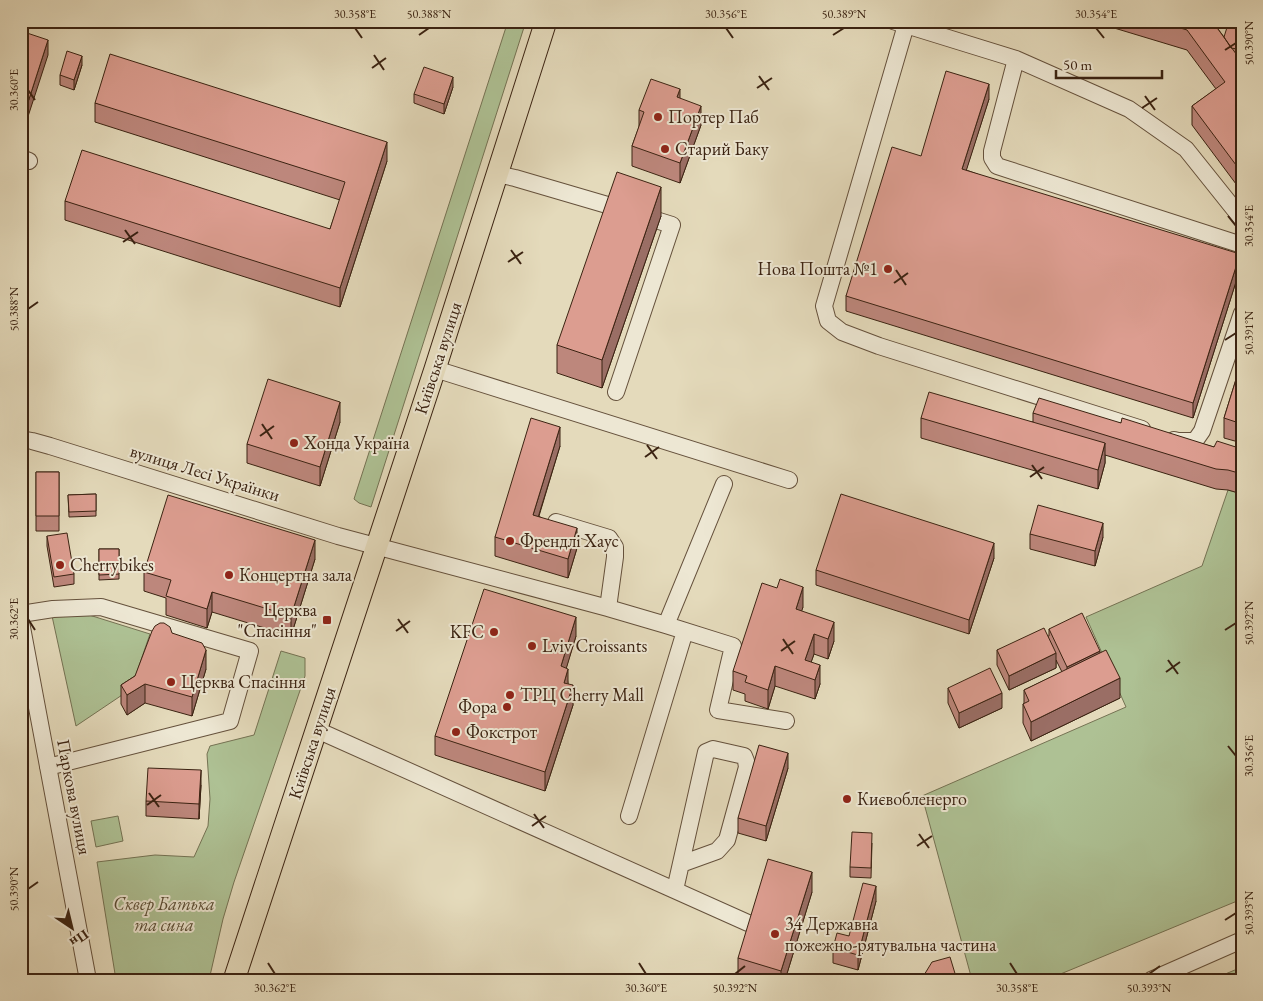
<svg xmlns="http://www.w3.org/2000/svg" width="1263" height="1001" font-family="'EB Garamond',serif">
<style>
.green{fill:#aec194;stroke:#747253}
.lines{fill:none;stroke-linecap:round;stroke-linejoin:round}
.minor-casing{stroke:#65513c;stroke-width:18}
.major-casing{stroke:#3b2312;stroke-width:23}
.minor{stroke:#ede7d3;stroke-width:16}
.major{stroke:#e4dabb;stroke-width:21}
.wall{fill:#bd877c;stroke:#3b2312}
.shaded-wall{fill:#9a6e65;stroke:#3b2312}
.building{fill:#dc9d90;stroke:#3b2312}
.ticks{fill:none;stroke:#3b2312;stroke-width:2}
.poi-dot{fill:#8f2418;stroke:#ede7d3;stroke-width:2}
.labels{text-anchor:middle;stroke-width:4;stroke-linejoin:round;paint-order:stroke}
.poi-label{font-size:18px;fill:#3b2312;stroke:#ede7d3;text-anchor:start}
.street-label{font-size:18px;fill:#3b2312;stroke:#ede7d3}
.park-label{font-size:18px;font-style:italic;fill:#584a32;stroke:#ede7d3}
.neatline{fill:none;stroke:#3b2312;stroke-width:2}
.ticks-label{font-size:12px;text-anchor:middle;fill:#3b2312}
</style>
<rect width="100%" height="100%" fill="#e4dabb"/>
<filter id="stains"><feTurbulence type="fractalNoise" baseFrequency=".004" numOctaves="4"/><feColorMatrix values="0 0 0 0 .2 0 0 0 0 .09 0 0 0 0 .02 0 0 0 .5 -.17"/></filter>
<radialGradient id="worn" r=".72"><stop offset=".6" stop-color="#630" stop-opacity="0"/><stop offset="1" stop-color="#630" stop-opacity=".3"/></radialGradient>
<path class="green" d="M508,21H526L371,507L359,503L354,499Z
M1228,490L1242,494V899L1046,980H972L922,796L1126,707L1086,617L1202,566Z
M86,614L150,634L131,689L76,726L52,616Z
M281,651L305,658V676L234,882L223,919L209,980H116L97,862L155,855L194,857L208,826L210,799L207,754L210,746L254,735Z
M118,816L123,841L96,847L91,821Z
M1242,967V980H1211Z"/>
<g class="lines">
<defs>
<path id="minor" d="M893,21L1016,59L1129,109L1186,149L1242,219
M906,25L824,306L828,321L842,332L879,346L1142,429
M1016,59L992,151V158L997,166L1242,245
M21,158L29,161
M497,174L515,178L614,207L672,225L616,392
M435,369L789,480
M21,439L32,441L50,446L338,536L608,608L666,625L733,646L718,710L786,721
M1174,440L1178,441H1195L1202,431L1242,313
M556,522L609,538L615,547V557L608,608
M21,614L53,609L101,607L250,651L230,721L48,767
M21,622L88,980
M666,625L724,484
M317,730L748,923
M629,816L685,631
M675,890L706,752L713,749L744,756L746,761L747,767L727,840L717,851L681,864
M1151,980L1242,940"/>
<path id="major" d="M234,980L435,369L546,21"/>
</defs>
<use href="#minor" class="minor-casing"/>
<use href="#major" class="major-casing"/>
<use href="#minor" class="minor"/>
<use href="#major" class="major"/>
</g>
<path class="wall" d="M1091,21H1212L1224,37L1242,21V192L1192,125V106L1216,89L1187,50Z
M82,65L74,90L60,85V75Z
M453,87L444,114L414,103V94Z
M680,98L701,125L680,183L632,166V146L639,127V110Z
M989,99L966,170L1240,269L1193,418L846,311V296L921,156Z
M95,103L387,161L340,307L65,220V201L330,229L340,200L95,122Z
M661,216L602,388L557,373V345Z
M1242,360V443L1224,438V418Z
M1033,413L1121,423L1214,447L1242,449V494L1228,490L1216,489L1105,455V463L1098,489L921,438V418L1033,422Z
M340,422L320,486L247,463V444Z
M560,446L539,516L577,548L568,578L495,556V537Z
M36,472H59V531H36Z
M96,494V516L69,517L68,495Z
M1030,534L1103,537L1095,566L1030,549Z
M47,536L74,574V584L54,587L47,546Z
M99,549H119V579L99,580Z
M994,558L969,634L816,585V570Z
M315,559L291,636L212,612L207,628L166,615V598L144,591V572Z
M803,607L801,611L834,641L828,659L814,654L811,662L820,684L815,699L775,686L768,709L745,701V694L733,690V671Z
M1049,629L1100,653L1120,698L1031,741L1023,723V704L1024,703V690L1062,672L1056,660V668L1009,690L997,665V650L1049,636Z
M172,633L206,669L192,716L145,703L127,715L121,704V685L135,676Z
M576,636L566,668L568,684L573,705L545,791L435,755V736Z
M948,688L1002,708L959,728L948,703Z
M788,768L766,841L738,833V818Z
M201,785L199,819L146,816V801Z
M872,843L871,878L850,877V867Z
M812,892L785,980H747L738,977V958Z
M876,901L858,970L833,963V948L849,936Z"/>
<path class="shaded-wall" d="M48,40V55L21,138V124Z
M82,56V65L74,90V80Z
M453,77V87L444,114V104Z
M989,84V99L962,184V169Z
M680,89V108L677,97Z
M701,106V125L680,183V163Z
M387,142V161L340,307V288Z
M661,187V216L602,388V360Z
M1240,254V269L1193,418V403Z
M340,402V422L320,486V467Z
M560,427V446L533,534V515Z
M1105,443V463L1098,489V470Z
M1103,523V537L1095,566V551Z
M577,528V548L568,578V559Z
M315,540V559L291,636V616Z
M994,543V558L969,634V620Z
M803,587V607L796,628V609Z
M212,592V612L207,628V609Z
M576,617V636L561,686V666Z
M834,622V641L828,659V639Z
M814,634V654L806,677L805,660Z
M206,650V669L192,716V697Z
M1100,651V666L1067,681V667Z
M1056,653V668L1009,690V676Z
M820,665V684L815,699V680Z
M775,666V686L768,709V690Z
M568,669V688L564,683Z
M1120,678V698L1031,741V722Z
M145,684V703L127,715V695Z
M573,685V705L545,791V772Z
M1002,693V708L959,728V713Z
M788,753V768L766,841V826Z
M201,770V785L199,819V804Z
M812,872V892L785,980H781V971Z
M876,886V901L858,970V955Z"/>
<path class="building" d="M1157,21H1212L1242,62V173L1192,106L1225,82L1187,30Z
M1229,21H1242V60H1240L1236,53L1237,49L1231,48L1224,37Z
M21,31L48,40L21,124Z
M67,51L82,56L74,80L60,75Z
M110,54L387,142L340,288L65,201L82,150L330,229L345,182L95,103Z
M424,67L453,77L444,104L414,94Z
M946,71L989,84L962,169L1240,254L1193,403L846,296L892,147L921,156Z
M651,79L680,89L677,97L701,106L680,163L632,146L644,112L639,110Z
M617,172L661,187L602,360L557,345Z
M1242,360V424L1224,418Z
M268,379L340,402L320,467L247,444Z
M929,392L1105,443L1098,470L921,418Z
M1039,398L1121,423L1122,418L1214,447L1217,441L1242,449V474L1228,470L1216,469L1033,413Z
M531,418L560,427L533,515L577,528L568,559L495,537Z
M36,472H59V516H36Z
M96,494V511L69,512L68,495Z
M841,494L994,543L969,620L816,570Z
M168,495L315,540L291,616L212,592L207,609L166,596L171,580L144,572Z
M1038,505L1103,523L1095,551L1030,534Z
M67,533L74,574L54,577L47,536Z
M99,549H119V574L99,575Z
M780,579L803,587L796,609L834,622L828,639L814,634L805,660L820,665L815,680L775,666L768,690L745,682L747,676L733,671L762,583L777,588Z
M484,589L576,617L561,666L568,669L564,683L573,685L545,772L435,736Z
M1082,613L1100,651L1067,667L1049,629Z
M160,623H164L170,627L172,633L202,643L206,650L192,697L145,684L127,695L121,685L135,676L152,631L155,626Z
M1044,628L1056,653L1009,676L997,650Z
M1106,650L1120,678L1031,722L1023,704L1029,701L1024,690Z
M990,668L1002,693L959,713L948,688Z
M759,745L788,753L766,826L738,818Z
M148,768L201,770L199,804L146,801Z
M852,832L872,833L871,868L850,867Z
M768,859L812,872L781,971L738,958Z
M863,883L876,886L858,955L833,948L837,933L849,936Z
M950,957L957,980H921L932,962Z"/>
<path class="ticks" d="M355,28L362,38M726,28L733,38M1096,28L1104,38M419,35L429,28M833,35L844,28M1225,50L1236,43M374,55L384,70M372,68L386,58M759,76L769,90M757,88L772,78M28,90L35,100M1145,96L1155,110M1142,108L1157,98M1228,216L1236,226M125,230L135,244M123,242L138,232M511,250L521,264M508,262L523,252M896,270L906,285M894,283L908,273M28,309L38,302M1225,340L1236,333M262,424L272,439M260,436L274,426M647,445L657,459M645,457L659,447M1032,465L1042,479M1030,477L1044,467M28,619L35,630M398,619L408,633M1225,630L1236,623M396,631L410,621M783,639L793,654M781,651L795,641M1168,660L1178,674M1166,672L1180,662M1228,746L1236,756M149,793L159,807M147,805L161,795M534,814L544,828M532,826L546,816M919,834L929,848M917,846L932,836M28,889L38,882M1225,920L1236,913M268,963L275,974M639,963L646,974M1010,963L1017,974M735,974L745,966M1149,974L1160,966"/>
<g class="poi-dot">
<circle cx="658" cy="117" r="5"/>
<circle cx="665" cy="149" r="5"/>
<circle cx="888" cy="269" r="5"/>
<circle cx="294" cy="443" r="5"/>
<circle cx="510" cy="541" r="5"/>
<circle cx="60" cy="565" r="5"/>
<circle cx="229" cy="575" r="5"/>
<rect x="322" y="615" width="10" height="10" rx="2.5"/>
<circle cx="494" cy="632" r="5"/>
<circle cx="532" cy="646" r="5"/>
<circle cx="171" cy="682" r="5"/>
<circle cx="510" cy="695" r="5"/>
<circle cx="507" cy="707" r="5"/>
<circle cx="456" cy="732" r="5"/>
<circle cx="847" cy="799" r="5"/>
<circle cx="775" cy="934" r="5"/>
</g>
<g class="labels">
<g class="poi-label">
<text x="668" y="123">Портер Паб</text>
<text x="675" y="155">Старий Баку</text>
<text x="878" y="275" text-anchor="end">Нова Пошта №1</text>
<text x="304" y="449">Хонда Україна</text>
<text x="520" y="547">Френдлі Хаус</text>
<text x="70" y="571">Сherrybikes</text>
<text x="239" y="581">Концертна зала</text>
<text x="317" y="616" text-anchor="end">Церква<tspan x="317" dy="21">"Спасіння"</tspan></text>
<text x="484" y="638" text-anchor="end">KFC</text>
<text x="542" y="652">Lviv Croissants</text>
<text x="181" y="688">Церква Спасіння</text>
<text x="520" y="701">ТРЦ Cherry Mall</text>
<text x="497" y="713" text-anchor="end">Фора</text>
<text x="466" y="738">Фокстрот</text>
<text x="857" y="805">Києвобленерго</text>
<text x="785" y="930">34 Державна<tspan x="785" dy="21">пожежно-рятувальна частина</tspan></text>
</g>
<g class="street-label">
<text transform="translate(438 358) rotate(-72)" y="6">Київська вулиця</text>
<text transform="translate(205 473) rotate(17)" y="6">вулиця Лесі Українки</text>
<text transform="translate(312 743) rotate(-72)" y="6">Київська вулиця</text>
<text transform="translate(74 797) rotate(79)" y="6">Паркова вулиця</text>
</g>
<g class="park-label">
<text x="164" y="910">Сквер Батька<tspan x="164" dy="21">та сина</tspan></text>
</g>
</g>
<rect width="1263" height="1001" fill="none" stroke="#e4dabb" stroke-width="55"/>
<g transform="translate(72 928) rotate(145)" stroke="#ede7d3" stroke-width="4" paint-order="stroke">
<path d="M0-4L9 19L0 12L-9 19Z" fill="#3b2312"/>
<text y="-8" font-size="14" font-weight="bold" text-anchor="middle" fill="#3b2312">Пн</text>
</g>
<path d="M1056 70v8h106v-8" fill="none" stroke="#3b2312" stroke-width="2.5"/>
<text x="1063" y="70" font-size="15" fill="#3b2312" stroke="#ede7d3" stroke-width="4" paint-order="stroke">50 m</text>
<rect x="28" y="28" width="1208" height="946" class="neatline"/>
<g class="ticks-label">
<text x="355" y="18">30.358°E</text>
<text x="429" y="18">50.388°N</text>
<text x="726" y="18">30.356°E</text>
<text x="844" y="18">50.389°N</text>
<text x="1096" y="18">30.354°E</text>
<text transform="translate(1249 43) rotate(-90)" y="4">50.390°N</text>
<text transform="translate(14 90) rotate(-90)" y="4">30.360°E</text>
<text transform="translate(1249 226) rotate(-90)" y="4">30.354°E</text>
<text transform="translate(14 309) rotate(-90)" y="4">50.388°N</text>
<text transform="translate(1249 333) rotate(-90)" y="4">50.391°N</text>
<text transform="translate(14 619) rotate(-90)" y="4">30.362°E</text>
<text transform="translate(1249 623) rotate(-90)" y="4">50.392°N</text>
<text transform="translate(1249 756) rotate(-90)" y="4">30.356°E</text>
<text transform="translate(14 889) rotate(-90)" y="4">50.390°N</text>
<text transform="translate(1249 913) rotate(-90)" y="4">50.393°N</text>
<text x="275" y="992">30.362°E</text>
<text x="646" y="992">30.360°E</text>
<text x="735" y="992">50.392°N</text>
<text x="1017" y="992">30.358°E</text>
<text x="1149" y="992">50.393°N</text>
</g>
<rect width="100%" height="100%" filter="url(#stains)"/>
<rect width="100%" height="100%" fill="url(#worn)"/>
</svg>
